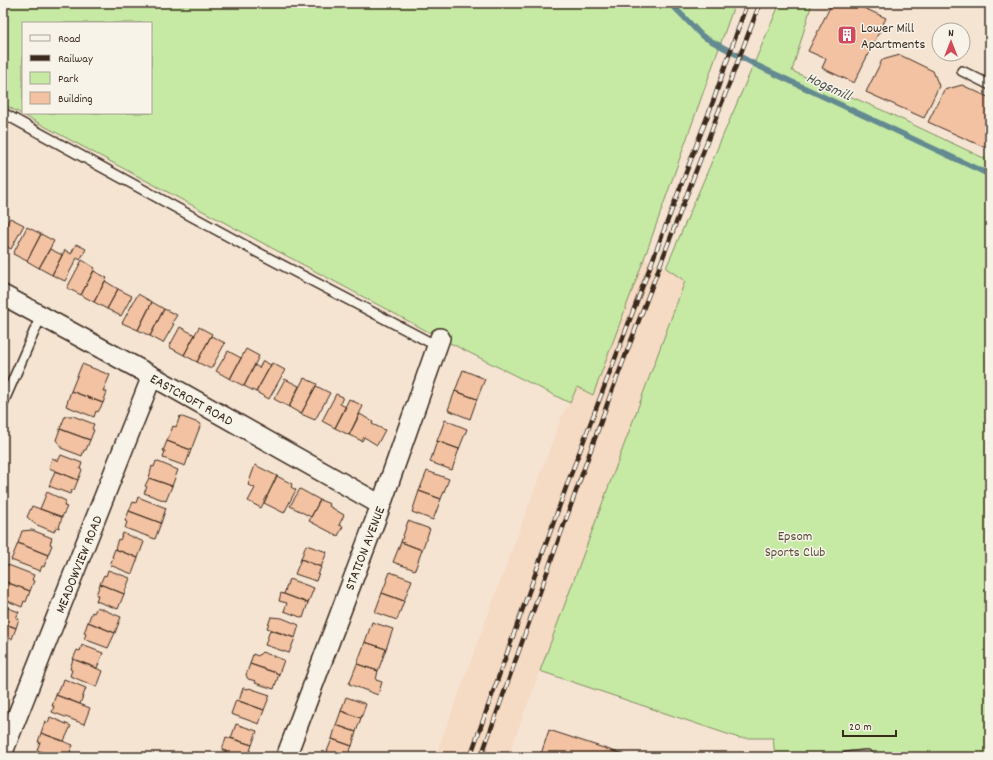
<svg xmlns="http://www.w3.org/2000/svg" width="993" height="760" font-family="Dekko,sans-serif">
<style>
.built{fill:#f5dac4}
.green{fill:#c6eaa4;stroke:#808a61;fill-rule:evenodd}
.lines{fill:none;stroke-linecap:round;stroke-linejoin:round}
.stream{stroke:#638a90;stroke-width:5.5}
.building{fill:#f2c2a2;stroke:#3b2a1e}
.lane-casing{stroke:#3b2a1e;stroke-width:12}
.street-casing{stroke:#3b2a1e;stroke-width:22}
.lane{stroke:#f7f3e8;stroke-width:9}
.street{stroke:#f7f3e8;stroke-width:19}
.rail-casing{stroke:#3b2a1e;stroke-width:4.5}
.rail{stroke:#f7f3e8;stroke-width:3;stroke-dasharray:9;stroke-linecap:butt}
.labels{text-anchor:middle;stroke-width:3;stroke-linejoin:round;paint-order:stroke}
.poi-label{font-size:14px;fill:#3b2a1e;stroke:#f7f3e8;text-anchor:start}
.street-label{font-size:14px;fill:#3b2a1e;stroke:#f7f3e8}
.park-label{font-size:14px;fill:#575039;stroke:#f7f3e8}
.water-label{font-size:15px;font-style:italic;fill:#4c524e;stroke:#f7f3e8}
</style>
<rect width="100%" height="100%" fill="#f6e4d3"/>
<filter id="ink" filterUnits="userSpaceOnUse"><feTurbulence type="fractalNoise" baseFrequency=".025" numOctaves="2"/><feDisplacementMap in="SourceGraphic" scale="8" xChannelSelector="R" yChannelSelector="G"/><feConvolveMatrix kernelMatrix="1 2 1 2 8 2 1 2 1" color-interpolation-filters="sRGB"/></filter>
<g filter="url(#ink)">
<path class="built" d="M630,253L666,268L685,280L508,757H435L563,413L570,403Z"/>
<path class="green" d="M3,3H735L644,259L593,395L577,387L570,403L440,338L3,104ZM23,23H151V113H23Z
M780,3H812L792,71L884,111L990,161V757H775L773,738H739L540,671L685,281L666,268Z"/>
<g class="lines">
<path class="stream" d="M670,3L683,16L702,36L756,65L990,175"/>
</g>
<path class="building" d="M832,3H853L886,18L854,83L822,68L826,59L808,51Z
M900,55L933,71L939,86L924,118L866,92L882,60Z
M962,85L990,98V140L986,148L928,122L944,90Z
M10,218L24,225L11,249L3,245V231Z
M27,227L41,234L27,261L13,254Z
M41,234L54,241L39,268L27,261Z
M76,244L86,249L80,260L77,258L65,281L52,275L65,250L71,254Z
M50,249L62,255L52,275L39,268Z
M82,260L95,268L81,295L67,288Z
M94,271L107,278L94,302L81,295Z
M105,281L118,289L107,309L94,302Z
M118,289L132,296L121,316L107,309Z
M138,294L152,302L138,330L122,323Z
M152,302L164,309L150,336L138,330Z
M164,309L177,315L172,323L174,324L163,343L150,336Z
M180,327L195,335L184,355L169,347Z
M199,327L212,334L197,362L184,355Z
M211,336L225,343L211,369L197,362Z
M246,349L259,356L244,386L230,379Z
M228,351L241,358L230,379L216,371Z
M263,361L271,365L256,392L244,386L255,365L259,368Z
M272,363L285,370L269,399L256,392Z
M82,364L110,375L103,391L107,392L103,403L71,391Z
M463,370L485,379L477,399L455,391Z
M304,378L317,384L301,414L289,407Z
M285,379L299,386L289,407L274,399Z
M316,386L330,393L315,420L301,414Z
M71,391L103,403L98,412L96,411L94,417L66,406Z
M455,391L477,399L470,419L448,410Z
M336,394L343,397L340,404L346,407L335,428L322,421Z
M349,399L363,406L349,435L335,428Z
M360,414L373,422L372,424L385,430L377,445L364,437L362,441L349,435Z
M65,416H73L94,424L92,429L94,430L90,440L60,429Z
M180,416L201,424L191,450L167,441L173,426L176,427Z
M445,420L467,429L459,449L437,441Z
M60,429L90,440L86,450H84L82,456L61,448V446L56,440Z
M167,441L191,450L185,466L163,458L165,451H163Z
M437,441L459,449L452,470L430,462Z
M61,455L82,463L80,469L82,470L78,480L49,468L52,458L58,461Z
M156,461L178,470L172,486L149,478L152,466L154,467Z
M255,465L277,476L261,508L248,501L255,488L248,485Z
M55,471L78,480L74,490H72L70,494L49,486Z
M427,471L449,479L441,499L419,491Z
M277,476L292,484L291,487L296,490L284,513L264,503Z
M149,478L172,486L166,501L144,493L147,487L145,486Z
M300,489L320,500L311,517L290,506Z
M419,491L441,499L433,520L412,512Z
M47,492L66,501L64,506L67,507L62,517L40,509Z
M138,497L166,508L161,523L129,511L133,502L136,503Z
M320,500L330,504L329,506L344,515L339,525L343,526L338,536L309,521Z
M32,506L62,517L59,528L56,527L54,532L35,524L27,517Z
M129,511L161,523L155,539L125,528L127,522L125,521Z
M408,521L430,529L422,550L401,542Z
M32,530L52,538L50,544L52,545L48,555L18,543L22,531Z
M123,533L144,542L138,558L115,549L118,539L120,540Z
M401,542L422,550L415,570L393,562Z
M18,543L48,555L44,567L42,566L40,571L11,560Z
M306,545L327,552L321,567L301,559Z
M115,549L138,558L132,574L110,565L113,557H112Z
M301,559L321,567L316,581L295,574Z
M3,563L34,575L32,580L34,581L30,591L3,581Z
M108,570L130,578L124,594L100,584L104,575L106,576Z
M390,572L412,580L404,601L382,593Z
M289,579L314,588L308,603L284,594Z
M3,581L30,591L26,602L24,601L22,607L3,599Z
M100,584L124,594L118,609L96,601L98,595H96Z
M281,593L308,603L303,618L284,611L287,603L279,601Z
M382,593L404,601L397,620L375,612Z
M3,606L19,612L16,618L19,619L16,628L3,623Z
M97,607L121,617L115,633L88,622L92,612L94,613Z
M271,617L282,618L299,625L295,638L267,628Z
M88,622L115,633L108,648L84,639L86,634L84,633Z
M372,622L393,629L386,649L365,642Z
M3,623L16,628L12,639L9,638L7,644L3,642Z
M270,630L295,638L289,653L265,645Z
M365,642L386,649L378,671L357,664Z
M82,645L103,653L97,668L73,659L77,650L80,651Z
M3,650L7,651L5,656L7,657L3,667Z
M262,652L284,660L279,674L250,664L253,654L258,656Z
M73,659L103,671L97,687L70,676L72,670L70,669Z
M250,664L279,674L274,689L255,683L256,681L248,679L246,675Z
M357,664L378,671L376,680L382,682L378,695L349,684Z
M64,679L86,688L80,704L56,695L60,685H62Z
M243,688L248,689L249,688L270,695L264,710L239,701Z
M56,695L90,708L84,724L52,712L54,706H52Z
M346,697L366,704L361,718L341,711Z
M236,700L264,710L259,724L231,714Z
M341,711L361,718L356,732L336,725Z
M50,717L71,726L64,741L41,733L45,721L48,723Z
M236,724L257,731L252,745L231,738Z
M336,725L356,732L352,746L332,739Z
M549,730L631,757H540Z
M41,733L73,745L68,757L61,755L60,757H56L37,750L40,742H38Z
M226,737L252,745L248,757H234L225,754L226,751L222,750Z
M332,739L352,746L347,757H335L326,754Z"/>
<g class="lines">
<defs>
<path id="lane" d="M962,71L990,85
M3,113L257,252L437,346
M3,403L41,316
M847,757L867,755L869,757"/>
<path id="street" d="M3,295L152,376L381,505
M3,752L152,376
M286,757L381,505L440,338"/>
</defs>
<use href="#lane" class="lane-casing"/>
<use href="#street" class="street-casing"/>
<use href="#lane" class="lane"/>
<use href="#street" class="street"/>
<defs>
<path id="rail" d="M470,757L568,482L714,99L747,3
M481,757L610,396L760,3"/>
</defs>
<use href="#rail" class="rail-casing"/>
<use href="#rail" class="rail"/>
</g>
</g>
<defs>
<symbol id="building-square" viewBox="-11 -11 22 22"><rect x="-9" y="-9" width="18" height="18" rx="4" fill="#d1495b" stroke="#f7f3e8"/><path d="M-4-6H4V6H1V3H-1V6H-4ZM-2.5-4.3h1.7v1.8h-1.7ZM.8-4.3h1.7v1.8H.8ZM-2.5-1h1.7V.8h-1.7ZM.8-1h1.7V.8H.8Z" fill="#fff"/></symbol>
</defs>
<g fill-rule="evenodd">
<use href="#building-square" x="836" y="24" width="22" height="22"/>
</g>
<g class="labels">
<g class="poi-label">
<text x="861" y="32">Lower Mill<tspan x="861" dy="16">Apartments</tspan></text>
</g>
<g class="street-label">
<text transform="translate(192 399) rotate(29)" y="5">EASTCROFT ROAD</text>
<text transform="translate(364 548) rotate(-69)" y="5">STATION AVENUE</text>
<text transform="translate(78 564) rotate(-68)" y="5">MEADOWVIEW ROAD</text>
</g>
<g class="park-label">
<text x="795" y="540">Epsom<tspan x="795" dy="16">Sports Club</tspan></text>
</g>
<g class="water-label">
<text transform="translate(829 86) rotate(25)" y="5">Hogsmill</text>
</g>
</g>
<rect width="993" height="760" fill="none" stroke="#f7f3e8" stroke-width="16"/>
<rect x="8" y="8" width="977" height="744" fill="none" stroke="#3b2a1e" stroke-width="1.5" filter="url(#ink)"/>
<rect x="22" y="22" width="130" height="92" fill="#f7f3e8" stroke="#aca397"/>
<rect x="30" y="35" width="20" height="6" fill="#f7f3e8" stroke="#aca397"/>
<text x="58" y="42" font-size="12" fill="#3b2a1e">Road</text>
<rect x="30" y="55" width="20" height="6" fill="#3b2a1e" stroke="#aca397"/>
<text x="58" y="62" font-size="12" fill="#3b2a1e">Railway</text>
<rect x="30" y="72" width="20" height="12" fill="#c6eaa4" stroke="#aca397"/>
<text x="58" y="82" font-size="12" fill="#3b2a1e">Park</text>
<rect x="30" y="92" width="20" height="12" fill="#f2c2a2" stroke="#aca397"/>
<text x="58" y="102" font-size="12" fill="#3b2a1e">Building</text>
<g transform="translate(951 42)"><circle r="19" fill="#f7f3e8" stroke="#aca397"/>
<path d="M0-3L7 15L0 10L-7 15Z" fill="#d1495b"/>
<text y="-6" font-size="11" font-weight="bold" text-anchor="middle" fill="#3b2a1e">N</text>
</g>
<path d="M843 730v6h53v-6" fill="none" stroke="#3b2a1e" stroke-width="2"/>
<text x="849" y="730" font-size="12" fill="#3b2a1e" stroke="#f7f3e8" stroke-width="3" paint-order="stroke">20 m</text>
</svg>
